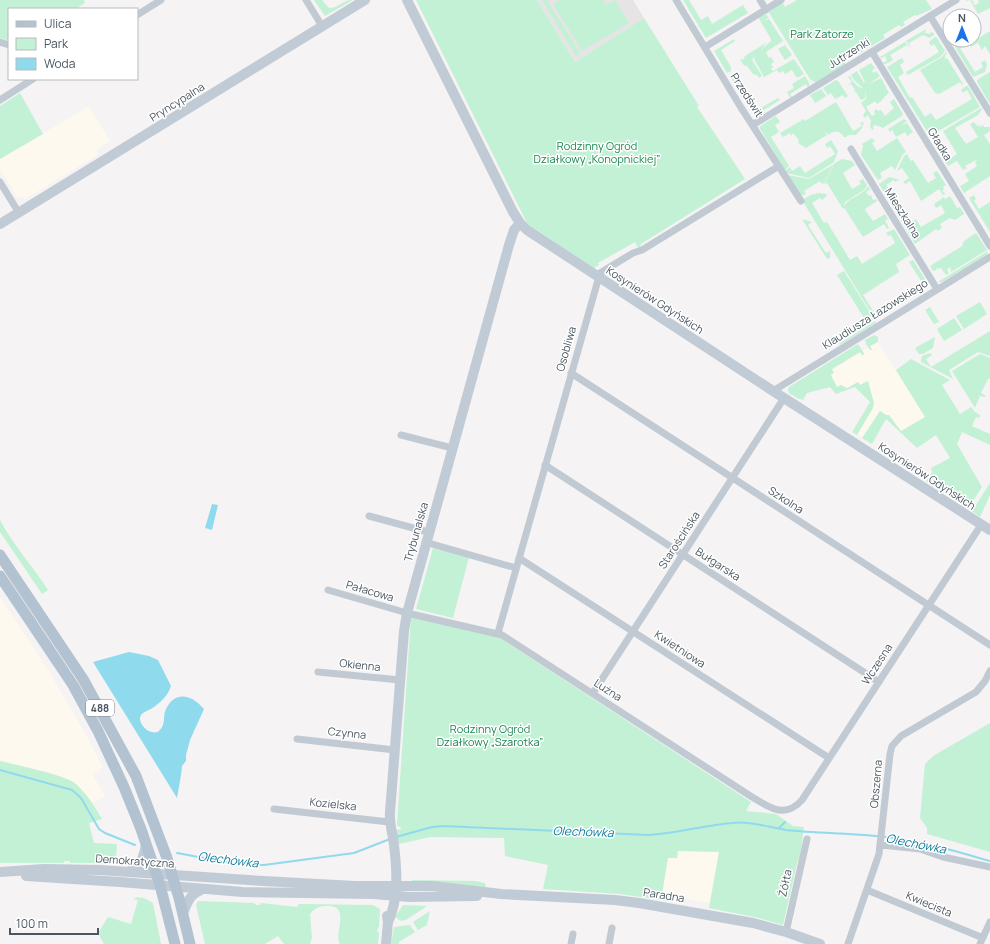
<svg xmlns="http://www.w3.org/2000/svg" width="990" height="944" font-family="Manrope,sans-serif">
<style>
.commercial{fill:#fdf9ef}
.education{fill:#e6e4e5}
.green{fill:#c3f1d5}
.water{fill:#90daee}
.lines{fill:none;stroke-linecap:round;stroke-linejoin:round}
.stream{stroke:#90daee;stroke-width:2}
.street{stroke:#c1cad2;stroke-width:7}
.secondary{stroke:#c1cbd6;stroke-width:10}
.primary{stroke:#b3c2d1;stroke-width:11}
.labels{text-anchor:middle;stroke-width:3;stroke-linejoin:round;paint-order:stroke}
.shield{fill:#fff;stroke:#808990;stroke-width:1}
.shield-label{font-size:10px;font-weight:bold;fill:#4a5661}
.park-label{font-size:11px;fill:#17864f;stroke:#fff}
.street-label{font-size:11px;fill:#4a5661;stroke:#fff}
.water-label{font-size:12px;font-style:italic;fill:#0c7c9b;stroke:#fff}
</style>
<rect width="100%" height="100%" fill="#f5f3f3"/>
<path class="commercial" d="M89,106L110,141L96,150L99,154L24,200L22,196L18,198L0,169V159Z
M878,342L936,435L917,448L886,419L872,444L852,431L870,402L855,387L836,394L828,372Z
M0,597L47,668L82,728L103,767L93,775L105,796L93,803L76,784L64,778L0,760Z
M677,851L719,852L710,903L662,894L668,858Z"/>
<path class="education" d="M537,0H633L644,18L575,62Z"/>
<path class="green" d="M0,0H84L85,3L75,9H9V41L0,38Z
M314,0H322L329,8C340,8 341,0 353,0L325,16Z
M416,0H537L575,62L644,18L699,106L697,107L745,179L641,244L640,249L638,248L635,242L598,263L599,265L594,268L529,225L526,221Z
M542,0H547L580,53L576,56Z
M560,0H603L606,5L615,0L629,23L582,51L553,4Z
M683,0H689L701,20L708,16L712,24L743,5L748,13L706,38Z
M797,0H926L932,9L916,16L915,15L903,22L905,25L901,27L899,25L883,35L885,38L858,54L857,51L843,60L846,65L816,83L810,79L768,11L782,2L785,7Z
M966,0H971L972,1H974L973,3L975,5L979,3L978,0H990V8L978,14L970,0L966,1Z
M765,13L769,18L761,21L769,19L783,41L766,52L769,58L771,57L774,62L771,64L773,67L771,69L773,71L794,59L804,74L797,78L792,70L785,74L783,71L779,73L777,70L764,77L754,59L756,55L752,60L762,76L759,78L757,75L753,74L748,67L744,65L740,60L742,59L743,60L745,56L767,42L761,50L771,41V39L758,17Z
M926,29L925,33L930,34L931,32L934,33V35L929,38L923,35L909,43L912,48L906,41Z
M990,31V54L985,46L982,50L978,43L971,47L969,44Z
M935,37L937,38L945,51L940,57L908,75L906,72L939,52L934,44L931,46L929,42Z
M734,39L735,41L721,50L731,67V71L727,73L714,51Z
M951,40H966L968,43L960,48L975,72L983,67L981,63L985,60L987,64L985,72L973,77Z
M905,42L911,48L907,45L890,55L893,60L886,64H884L882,62H884L887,61L885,56L882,58V60L880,57Z
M785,45L792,55L785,60L778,49Z
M946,52L947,54L945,55V59L947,58L963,84L962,85L960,82L939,94L935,93L920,70L942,57Z
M902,58L904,62L900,65L904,73L898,77L910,98L912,97L925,117L931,113L936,120L972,99L967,90L963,93L961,90L966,86H968L980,107L930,136L887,67Z
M871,63L875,68L872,71L874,73L876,71L880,76L869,84L881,78L889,93C884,96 883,101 877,104L875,101L866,107L872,116L875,114L874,111L876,109L878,111L881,110L885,116L894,108L890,102L894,99L903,114L902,116L881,129L882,127L874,125L873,128L874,129L872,130L870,126L871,121L868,115L865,118L863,115L866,111L861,103L866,99L865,89V98L861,100L856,92H854L855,90L851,84L846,87L852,82L849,78L847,77L850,76C853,81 857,88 863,88L855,81L851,75L857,71L864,83L865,82L859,70Z
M990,72V104L977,82V80Z
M734,76L737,78L757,110L778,98L780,100L759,113L760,116L755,117L731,78Z
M805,76L809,83V87L808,88L806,84L790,94L792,97L790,98L787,92L794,88L792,84Z
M836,80L838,81L848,96L845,98L843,95L835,99L831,93L828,95L823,88Z
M821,89L826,96L815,103L810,95Z
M20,93L43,134L0,159V106Z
M836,102L853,131L862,126L860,123L864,122L862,128L856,135H849L846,137H844C839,130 834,130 828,135L825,131L827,137L825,136L806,148L798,143L799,140L793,133L791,136L790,133L783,137L780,133L804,119L805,121Z
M981,108L982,109L978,115L955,128L966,144L978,137L970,124L974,122L977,126L979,125L980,127L983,125L984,127H990V131L984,135L990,144V176L964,193L960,186L969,181L965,174L977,166L975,163L977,161L976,160L965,166L967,168L963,170L957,161L948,166L945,162L957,154L943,131Z
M776,116L780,122L775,125L779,132L771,137L789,166L785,170L759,127Z
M904,119L907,121L903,124V125L907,123L913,132L907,136L905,132L896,137L892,130L890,132L888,129Z
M872,138L875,141L872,143L877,151L897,138L906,152L903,154L895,170L892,166L880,173L882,178L878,180L861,155L863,146L862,144Z
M831,140L838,151L834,162L809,178L786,173L785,171L790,167L792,171L800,166L805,173L835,154L830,146L827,148L825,144Z
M907,154L911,161L913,160L928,183L936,178L933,173L937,171L946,185L943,187L944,190H942L944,193H946L943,195L939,189L921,201L910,181L905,184L903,182L909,178L902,168L897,171L904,156Z
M842,159L852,161L855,165L843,173L852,189L861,184L859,181L863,179L867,185L864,190L845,202L844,206C849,197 863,196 868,186L871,191L869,190L866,192L869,196L871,195L873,200L876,199L877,201L865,209V210L873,221L885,214L889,221L887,219L885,221L889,228L887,229L884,224L863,237L845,209V208L844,209L843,207V209L827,183L824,184L835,163Z
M834,164L824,183L822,184L820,181L804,191L806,194L803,195L800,194L787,175L809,179Z
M889,177L897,179L899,180L895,182L894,180L886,185L910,223L916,219L921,227L945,213L941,205L936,208L934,204L944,197L945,199L950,196L957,208L960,207L964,214L955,220L950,218L940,224L942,228L938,231L936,229L915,244L879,184Z
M819,193L826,194L827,196L822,200L820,198L812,203L824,223L827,222L850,260L857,256L862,264L895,243L891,235L888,236L886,233L894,229L910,255L896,264L899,272L863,295L877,317L875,319L802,200L811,195Z
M974,195L976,199L974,201L979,209L990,202V232L969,198Z
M802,219L812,222L808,225L826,253L830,251V258L827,259Z
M976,233L987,250L951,272L950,267L947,270L949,273L946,275L941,268L939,269L938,268L936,269L937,270L933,271L930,266L962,246L964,241Z
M988,251L986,256L942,282H938Z
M913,260L925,279L921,281L909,262Z
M844,271L874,319L863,326L864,318L837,275Z
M980,302L987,314L964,329L956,316Z
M930,307L939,322L934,324L925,310Z
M954,318L962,330L944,341L937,329Z
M875,321L876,323L840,345L839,344Z
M990,331V356L978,352L949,370L953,379L921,362L922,356L930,353L932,355L926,359L931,367Z
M874,335L878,337V342L870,346L872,350H870L866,344L865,340Z
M935,337L933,348L923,354H919L915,348Z
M858,344L864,353L863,356L860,352L832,369L834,373L831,375L837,387L841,385L847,388L858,382L860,385L868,381L874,403L873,408L857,435L852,432L870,402L855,387L836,394L830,387L807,393L803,400L797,398L789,393L788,389L789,387Z
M980,354L990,358V379H988L981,393L986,396L985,397L980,396L975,408L952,371Z
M911,359L950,380L942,385L960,414L971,407L975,412L980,415L979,418L976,417L972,426L990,434V445L962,432L957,444L982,487L968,509L965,506L926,481L932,472L931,468L950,458L936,435L917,448L886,419L872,444L862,438L880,411L886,415H889L901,431L925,417L896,370Z
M990,483V495L980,517L972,511Z
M0,520C13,545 33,566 48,590L42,594L0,532Z
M433,548L469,557L453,618L416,609Z
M411,616L497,636L751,802L746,811L776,814L793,826L804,827C802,839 802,852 797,863L783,925L759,918L709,908L719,852L678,851L677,858H668L662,894L670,896L668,901L620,894L543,889L548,865L505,856L504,838L430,837L399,844L396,830L402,829L397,825Z
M990,723V852L927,834V828L920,818L925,764L933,756Z
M0,761C16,765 66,775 76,784C87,794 95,807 102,819L89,823L94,843L117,844L116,858L101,863H70V861H64V863H0Z
M412,880L475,881L485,883L486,889L412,883Z
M137,897L144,898L153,903L161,944H104L98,933L108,917L131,924L138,900L133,899Z
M198,901L254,903L256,905H260L261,903L297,907L299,904L373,905L380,909L379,927L378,928L377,932H379L378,944H340C333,934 351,907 329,906C320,906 317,906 310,914L312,938L310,944H284L278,936L265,944H205L196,905Z
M403,905L427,906L406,920L401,921L395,917Z
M430,911L427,925L418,930L413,922Z
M409,925H410L415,932L399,942V944H391L394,927Z"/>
<path class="water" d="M212,504L218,505L212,530L205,528Z
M129,652L149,656L158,660L171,686C168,696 160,703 151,709C148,710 144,712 142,714C136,720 145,731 152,732C154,733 156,732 158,732C167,724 162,718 166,709C176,689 193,696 204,709L190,740L186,755V761L182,766L181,775L177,798L93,662Z"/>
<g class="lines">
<path class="stream" d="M0,770L72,790L81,798L99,829L105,833L135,845
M779,828L785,822
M396,837L432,827L444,826L648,835C676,834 704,825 732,823C750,821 768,827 786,830C824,834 863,833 901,839C931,843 961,853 990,861
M177,853L236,864L264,865L354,853L390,839"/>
<path class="street" d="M306,0L322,26
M676,0L740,106L801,201
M760,0L766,10
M137,15L161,0
M930,16L990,113
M0,42L9,45
M705,47L781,0
M872,52L990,246
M0,100L33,79
M752,123H756L956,0
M851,149L937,289
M0,182L19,213
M571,373L990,645
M773,391L990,257
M401,435L452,448
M545,465L879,682
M369,516L428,532
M425,542L516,568
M519,558L829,758
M328,590L407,613L502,635L752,797C770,808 785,819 802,800L981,525
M498,633L600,273L633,253L642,250L779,166
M318,672L400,680
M593,693L784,398
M297,739L395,750
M274,809L389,822
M881,845L920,849L943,857L990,867
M867,890L983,938
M786,932L807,839
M571,944L573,934
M609,944L612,928
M848,944L879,854L890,754L892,746L901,736L976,692L985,681L990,671
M980,944L990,922"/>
<path class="secondary" d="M407,0L513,212L520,223L527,230L773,391L990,530
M0,224L365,0
M0,872L44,869L100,870L263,881L355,886H433L501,894L615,900L639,903L753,923L786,932L820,944
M128,872C141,866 144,857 146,844
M26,876L120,882L243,892L373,894L410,897L477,896
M183,913C187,903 190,894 201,890
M388,922C399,899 397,870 394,845C393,834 389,824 390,812L404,631L407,613L509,245L514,230L520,223
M386,944L388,922L387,916"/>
<path class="primary" d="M0,555L83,679L136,776L167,858L179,898L190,944
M0,576L73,685L98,731L124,787L141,829L160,885L175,944"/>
</g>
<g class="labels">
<rect class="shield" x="86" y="700" width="28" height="16" rx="3"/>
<g class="shield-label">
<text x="100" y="712">488</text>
</g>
<g class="park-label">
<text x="822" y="38">Park Zatorze</text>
<text x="597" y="150">Rodzinny Ogród<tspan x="597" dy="13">Działkowy „Konopnickiej”</tspan></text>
<text x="490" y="733">Rodzinny Ogród<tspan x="490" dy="13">Działkowy „Szarotka”</tspan></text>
</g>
<g class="street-label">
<text transform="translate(849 53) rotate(-32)" y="4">Jutrzenki</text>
<text transform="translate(747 95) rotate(57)" y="4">Przedświt</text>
<text transform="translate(177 102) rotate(-32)" y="4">Pryncypalna</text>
<text transform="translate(940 144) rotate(59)" y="4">Gładka</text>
<text transform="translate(903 213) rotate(58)" y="4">Mieszkalna</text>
<text transform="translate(655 300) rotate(33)" y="4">Kosynierów Gdyńskich</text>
<text transform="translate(875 314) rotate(-32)" y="4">Klaudiusza Łazowskiego</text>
<text transform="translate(566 349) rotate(-74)" y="4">Osobliwa</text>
<text transform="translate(927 476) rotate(33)" y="4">Kosynierów Gdyńskich</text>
<text transform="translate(786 500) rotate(33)" y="4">Szkolna</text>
<text transform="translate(416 532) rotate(-74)" y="4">Trybunalska</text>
<text transform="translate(679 540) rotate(-57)" y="4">Starościńska</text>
<text transform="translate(718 564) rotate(33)" y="4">Bułgarska</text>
<text transform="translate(370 591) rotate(16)" y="4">Pałacowa</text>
<text transform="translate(680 649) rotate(33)" y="4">Kwietniowa</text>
<text transform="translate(877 664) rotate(-57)" y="4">Wczesna</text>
<text transform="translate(360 665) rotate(6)" y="4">Okienna</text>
<text transform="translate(608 690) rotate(33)" y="4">Luźna</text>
<text transform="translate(347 733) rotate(6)" y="4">Czynna</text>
<text transform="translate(876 784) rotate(-85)" y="4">Obszerna</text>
<text transform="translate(333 804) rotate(6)" y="4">Kozielska</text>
<text transform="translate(135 861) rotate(4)" y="4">Demokratyczna</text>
<text transform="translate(785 883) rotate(-78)" y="4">Żółta</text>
<text transform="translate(664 895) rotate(9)" y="4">Paradna</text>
<text transform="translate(929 904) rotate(23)" y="4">Kwiecista</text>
</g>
<g class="water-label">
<text transform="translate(583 832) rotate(2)" y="4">Olechówka</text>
<text transform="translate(916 844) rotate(11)" y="4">Olechówka</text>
<text transform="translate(228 860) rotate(7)" y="4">Olechówka</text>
</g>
</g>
<rect x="8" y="8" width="130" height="72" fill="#ffffff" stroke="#b7bbc0"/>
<rect x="16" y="21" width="20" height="6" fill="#b3c2d1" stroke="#b7bbc0"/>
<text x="44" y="28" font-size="12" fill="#4a5661">Ulica</text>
<rect x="16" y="38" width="20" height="12" fill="#c3f1d5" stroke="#b7bbc0"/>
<text x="44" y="48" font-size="12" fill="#4a5661">Park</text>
<rect x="16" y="58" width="20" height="12" fill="#90daee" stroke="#b7bbc0"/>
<text x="44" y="68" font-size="12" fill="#4a5661">Woda</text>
<g transform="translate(962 28)"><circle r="19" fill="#ffffff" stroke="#b7bbc0"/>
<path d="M0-3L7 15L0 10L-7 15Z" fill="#1a73e8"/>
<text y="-6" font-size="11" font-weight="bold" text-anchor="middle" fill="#4a5661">N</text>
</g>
<path d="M10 928v6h88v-6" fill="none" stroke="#4a5661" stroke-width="2"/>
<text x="16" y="928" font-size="12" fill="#4a5661" stroke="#ffffff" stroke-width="3" paint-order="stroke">100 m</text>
</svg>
